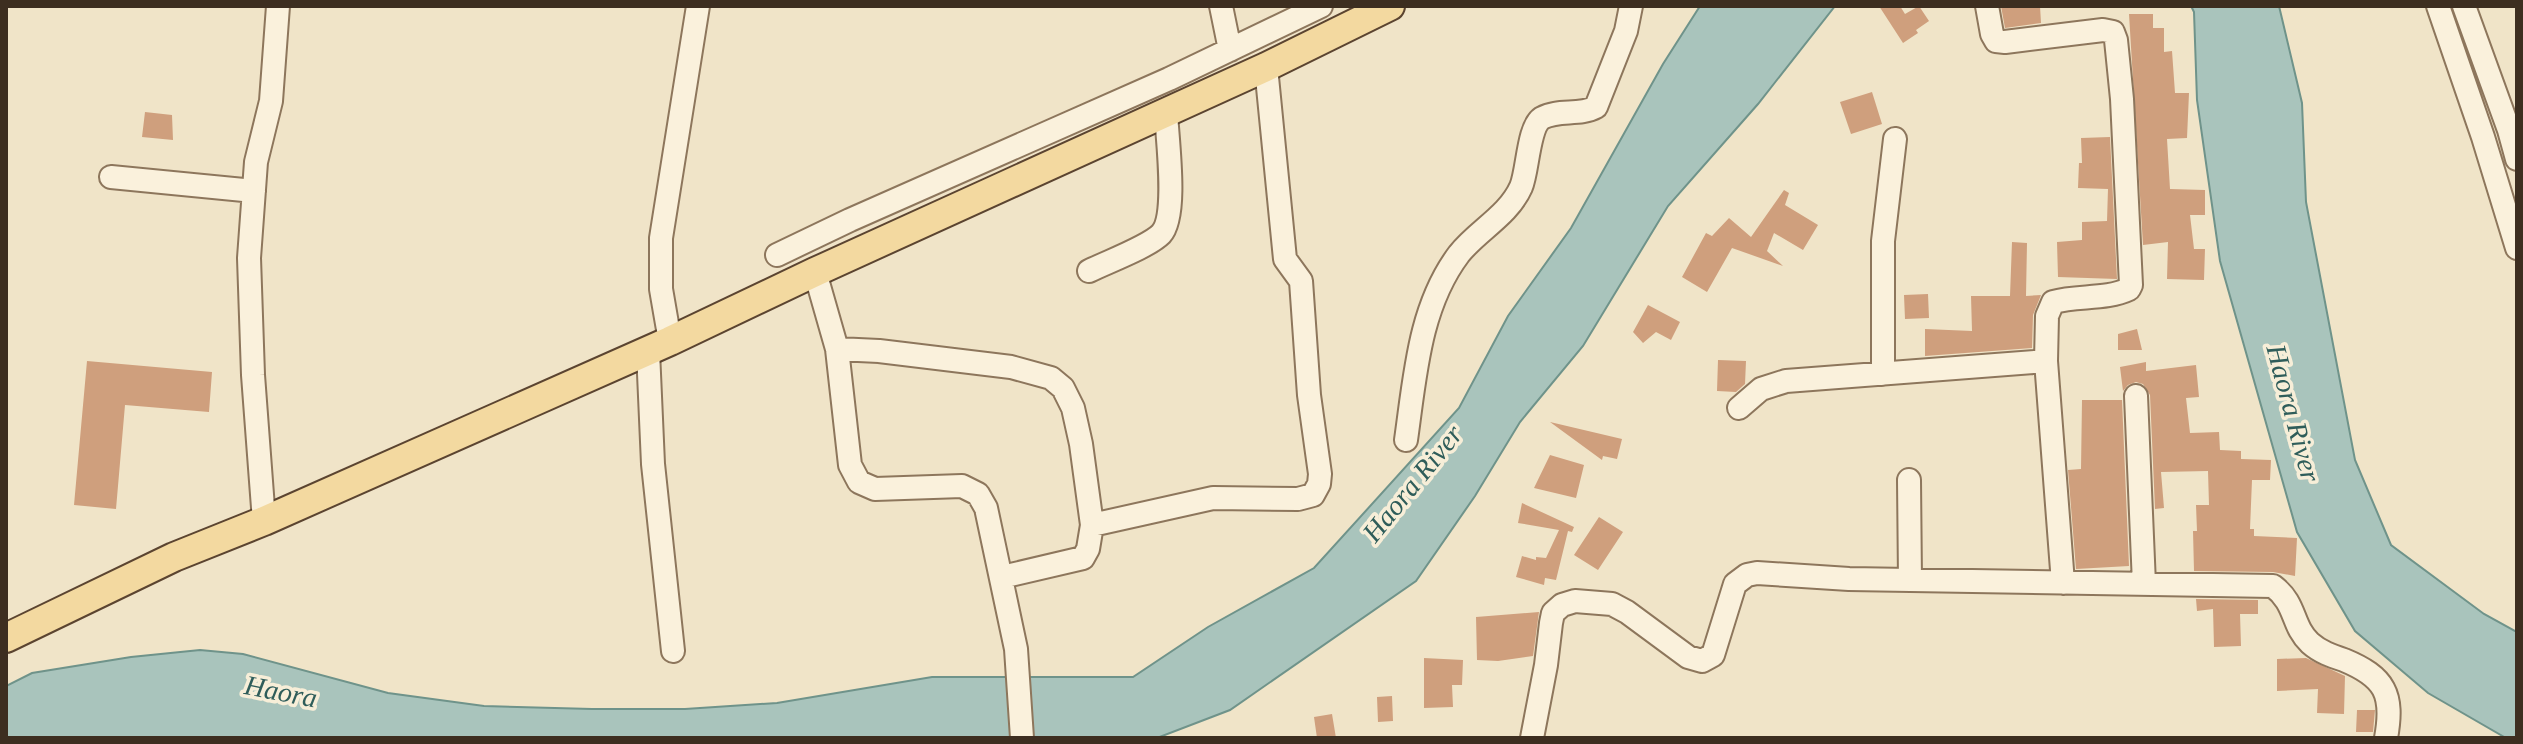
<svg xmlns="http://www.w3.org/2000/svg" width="2523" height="744" font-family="'Times New Roman',serif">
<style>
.water{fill:#a9c4bc;stroke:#6f938a;stroke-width:2}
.building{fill:#cf9f7d}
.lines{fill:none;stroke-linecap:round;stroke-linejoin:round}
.minor-casing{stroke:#8d765c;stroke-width:26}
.major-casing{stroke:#5b4430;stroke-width:32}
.minor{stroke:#faf1dc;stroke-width:22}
.major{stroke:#f3d9a0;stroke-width:28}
.labels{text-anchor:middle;stroke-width:7;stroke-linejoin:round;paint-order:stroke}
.water-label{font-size:28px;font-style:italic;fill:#2f5d5a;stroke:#f7eed8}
</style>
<rect width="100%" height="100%" fill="#f0e4c8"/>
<path class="water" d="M1700,6H1835L1758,104L1668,206L1583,346L1520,422L1475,496L1416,581L1230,710L1157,738H6V686L32,673L131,657L200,650L243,654L388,693L484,706L592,709H685L777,703L932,677H1133L1208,627L1314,568L1459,408L1508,316L1571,228L1663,64Z
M2191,6H2279L2302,103L2306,202L2355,460L2391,545L2484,614L2517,632V738H2506L2428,693L2355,631L2297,532L2220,261L2197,100L2194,12Z"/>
<path class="building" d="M1879,6H1900L1905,14L1919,6L1929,21L1916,30L1918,33L1903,43Z
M2001,6H2040L2041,23L2005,28Z
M2129,14H2153V28H2164V52L2172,51L2175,93H2189L2187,138L2167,139L2170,189L2205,190V215H2190L2194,249H2205L2204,280L2167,279L2168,242L2143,245Z
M1872,92L1882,124L1851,134L1840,102Z
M145,112L172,115L173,140L142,137Z
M2110,137L2117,279L2058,277L2057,242L2082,240V222L2107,221L2108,189L2078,188L2079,163H2082L2081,138Z
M1784,190L1789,193L1785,205L1818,225L1803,250L1774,233L1767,251L1783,266L1732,248L1707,292L1682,277L1706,233L1712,236L1729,218L1751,237Z
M2012,242L2027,243L2026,296L2041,295L2033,315L2032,348L1925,356V329L1972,331L1971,296H2010Z
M1928,294L1929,318L1905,319L1904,295Z
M1648,305L1680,322L1671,340L1656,332L1643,343L1633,332Z
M2137,329L2142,350H2118V334Z
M1718,360L1746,361L1745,384L1736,392L1717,391Z
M87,361L212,372L209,412L125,405L116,509L74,505Z
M2146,362V371L2196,365L2199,397L2186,398L2190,433L2219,432L2220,450L2241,451V459L2271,460L2270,480H2252L2250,529H2254V536L2297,538L2295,576L2273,572L2194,571L2193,531H2197L2196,505H2209L2208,471L2161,472L2164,508L2155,509L2150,395L2143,384L2136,382L2128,385L2123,391L2120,367Z
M2082,400H2122L2129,566L2076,569L2068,470L2081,469Z
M1550,422L1622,439L1617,459L1603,456L1602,460Z
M1550,455L1584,465L1576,498L1534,488Z
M1522,503L1574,527L1572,532L1568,531L1556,580L1545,578L1544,585L1516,577L1522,556L1536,560V557L1546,558L1559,530L1518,523Z
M1599,517L1623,532L1598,570L1574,555Z
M2196,599L2258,600V614H2240L2241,646L2214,647L2213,609L2197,611Z
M1539,612L1533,656L1498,661L1477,660L1476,617Z
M1424,658L1463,660L1462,685H1452L1453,707L1424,708Z
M2306,658L2345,676L2344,714L2317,713L2318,689L2277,691V659Z
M1392,696L1393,721L1378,722L1377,697Z
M2357,710H2375L2373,732H2356Z
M1332,714L1336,738H1317L1314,717Z"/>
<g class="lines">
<defs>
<path id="minor" d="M1221,6L1230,50
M1987,6L1992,34L1996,41L2005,42L2103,30L2113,32L2116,40L2122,99L2131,285L2129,289C2106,300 2078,295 2053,302L2047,316L2046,361L2063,583
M2438,6L2483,137L2517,248
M2464,6L2509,130L2517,159
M111,177L254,191
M777,255L850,220L1169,79L1321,6
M1089,271C1107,262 1148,247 1161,234C1178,216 1167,138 1166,112
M815,272L837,349L850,465L859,482L875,489L962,486L978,494L986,508L1016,649L1022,738
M670,341L661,289V238L698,6
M837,349L879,351L1011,367L1051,378L1063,388L1073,408L1081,444L1092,525L1213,498L1298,499L1313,495L1319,484L1320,474L1309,395L1301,281L1285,259L1266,67
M648,351L653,464L673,651
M1883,374V241L1895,139
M2136,396L2144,584
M1739,408L1761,389L1786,381L2046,361
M1406,440C1415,377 1419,307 1459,254C1478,230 1508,216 1521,187C1528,171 1528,127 1542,118C1558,109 1580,116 1596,107L1626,31L1631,6
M1909,480L1910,580
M264,521L253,375L249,258L256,162L271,101L278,6
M1002,577L1083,558L1088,549L1092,525
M1532,738L1546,665L1551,623L1553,613L1562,605L1575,601L1612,604L1627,612L1688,657L1702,661L1713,655L1735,584L1747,575L1757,573L1849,579L2273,586C2297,604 2291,625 2310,643C2320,652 2332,656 2344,660C2385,677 2394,694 2386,738"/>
<path id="major" d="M6,638L174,557L264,521L670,341L815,272L1266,67L1390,6"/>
</defs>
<use href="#minor" class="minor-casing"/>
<use href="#major" class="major-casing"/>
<use href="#minor" class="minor"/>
<use href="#major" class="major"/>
</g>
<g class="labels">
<g class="water-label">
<text transform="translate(2294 413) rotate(75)" y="10">Haora River</text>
<text transform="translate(1412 483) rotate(-51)" y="10">Haora River</text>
<text transform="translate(281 691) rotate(11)" y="10">Haora</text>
</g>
</g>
<rect width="2523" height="744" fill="none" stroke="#3d2e20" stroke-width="16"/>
</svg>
